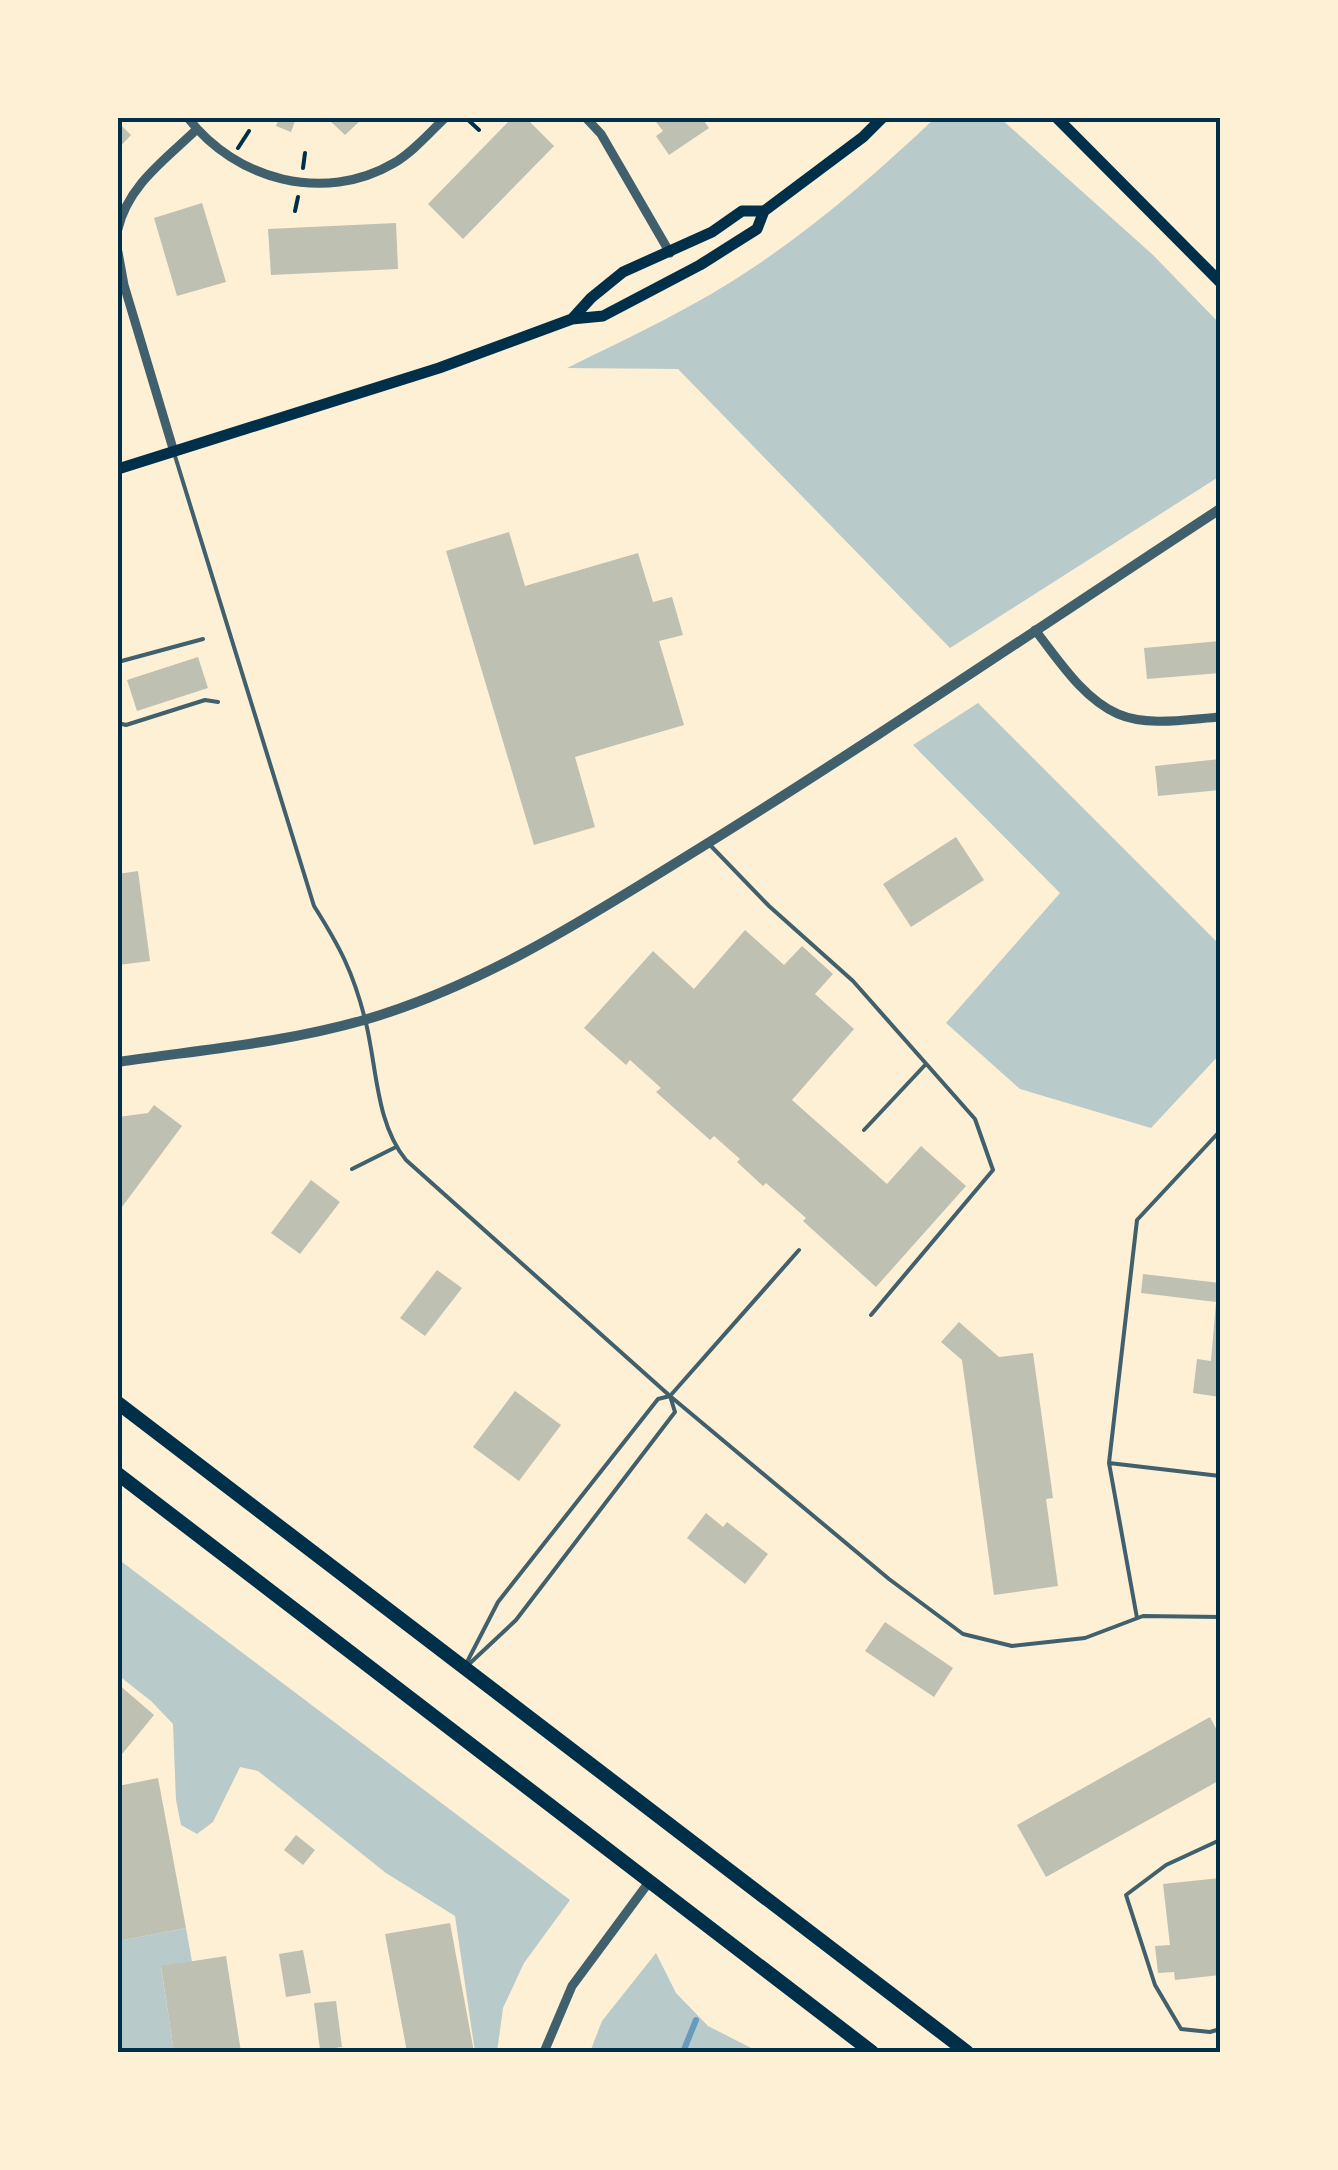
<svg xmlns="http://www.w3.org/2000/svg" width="1338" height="2170" font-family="'Archivo Narrow',sans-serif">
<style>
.green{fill:#b9caca}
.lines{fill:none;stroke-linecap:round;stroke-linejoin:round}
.stream{stroke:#669bbc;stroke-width:6}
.building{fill:#bec0b2}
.path{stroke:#003049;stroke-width:4}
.service{stroke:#3f606c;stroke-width:4}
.minor{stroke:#3f606c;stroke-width:9}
.tertiary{stroke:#3f606c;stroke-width:10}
.secondary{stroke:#003049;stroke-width:11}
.primary{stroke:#003049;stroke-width:14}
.neatline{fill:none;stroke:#003049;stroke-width:4}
</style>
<rect width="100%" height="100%" fill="#fdf0d5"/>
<path class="green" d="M935,118H1000L1153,255L1220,324V476L950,648L678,369L567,368C632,336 697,306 757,265C821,222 879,171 935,118Z
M978,703L1220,945V1054L1151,1128L1020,1089L946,1023L1060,893L913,745Z
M118,1559L570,1900L524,1963L503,2008L497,2052H475L455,1916L386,1873L258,1771L240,1767L213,1822L197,1834L181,1825L176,1800L173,1724L151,1701L118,1675Z
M186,1928L192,1962L161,1967L174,2052H118V1941Z
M656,1953L676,1993L708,2026L759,2052H590L602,2021Z"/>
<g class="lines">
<path class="stream" d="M683,2052L696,2020"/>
</g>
<path class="building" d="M279,118L295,121L291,132L276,126Z
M327,118H363L345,135Z
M512,118H526L554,146L463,239L428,204Z
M653,118H702L709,128L669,155L656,136L663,131Z
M118,122L131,135L118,149Z
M202,203L226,282L177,296L154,218Z
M396,223L398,269L271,275L268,229Z
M509,532L525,586L638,553L653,602L672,597L683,635L659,641L684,725L575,757L595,827L534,845L446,551Z
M1220,641V673L1147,679L1144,648Z
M198,657L208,688L137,711L127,680Z
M1220,759V790L1158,796L1155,766Z
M956,837L984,880L911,927L883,884Z
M138,871L150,961L118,965V874Z
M745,930L784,965L802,946L833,974L815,994L854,1029L792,1100L887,1184L921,1146L966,1186L876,1287L803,1221L806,1218L766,1183L763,1186L737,1162L740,1159L714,1136L710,1140L656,1092L661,1088L630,1060L626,1065L584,1028L653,951L694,989Z
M154,1105L182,1126L122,1207L118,1203V1117L148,1113Z
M311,1180L340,1202L300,1254L271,1233Z
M437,1270L462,1288L425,1336L400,1318Z
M1143,1274L1220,1283V1397L1193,1393L1197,1359L1211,1361L1216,1302L1141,1293Z
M959,1322L999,1357L1033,1353L1053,1498L1046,1499L1058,1586L994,1595L962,1360L941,1342Z
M515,1391L561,1425L519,1481L473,1447Z
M706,1513L723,1527L727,1522L768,1554L745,1584L687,1538Z
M885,1622L953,1668L934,1697L865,1651Z
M118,1684L154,1715L118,1759Z
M1210,1717L1220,1736V1780L1046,1877L1017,1825Z
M158,1778L186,1928L118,1941V1786Z
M296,1835L315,1850L303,1865L284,1850Z
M1220,1878V1975L1175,1980L1174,1972L1158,1973L1155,1946L1170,1945L1163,1884Z
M450,1923L474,2052H407L385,1934Z
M303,1950L311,1993L286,1997L279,1954Z
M226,1956L241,2052H174L161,1966Z
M336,2001L342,2047L320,2050L314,2003Z"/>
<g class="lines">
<path class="path" d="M466,118L479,130
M238,148L249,131
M303,168L305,153
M295,211L298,197"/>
<path class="service" d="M175,456L314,906C340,947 353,972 365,1019C377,1065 375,1122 406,1160L670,1396L889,1579L963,1634L1012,1646L1085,1638L1143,1616L1220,1617
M118,662L203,639
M118,723L126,725L205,700L218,702
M710,845L769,906L853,981L975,1119L993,1170L871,1315
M864,1130L926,1064
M352,1169L396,1147
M1109,1463L1137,1220L1220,1131
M1137,1618L1109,1463L1220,1476
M466,1664L498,1602L658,1399L670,1396L799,1250
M467,1666L516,1620L675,1412L670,1396
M1220,1840L1166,1865L1126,1895L1155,1985L1181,2029L1210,2032L1220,2029"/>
<path class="minor" d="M188,118C236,180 324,204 394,163C413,152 429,133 445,118
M586,118L601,134L670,253
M118,229C128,185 166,159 197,129
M118,252L124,285L174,452
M1035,630C1058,659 1083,699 1118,714C1148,727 1189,719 1220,717
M544,2052L572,1986L649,1882"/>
<path class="tertiary" d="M118,1062C199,1050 284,1043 364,1020C485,985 593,914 700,848C876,739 1047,622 1220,509"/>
<path class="secondary" d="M1057,118L1220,282
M572,319L591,298L623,272L712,232L742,211H764
M118,469L439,368L572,319L603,316L700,265L757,229L764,211L863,137L882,118"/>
<path class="primary" d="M118,1403L967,2052
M118,1474L872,2052"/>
</g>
<rect width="1338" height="2170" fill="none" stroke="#fdf0d5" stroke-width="240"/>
<rect x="120" y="120" width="1098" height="1930" class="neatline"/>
</svg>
